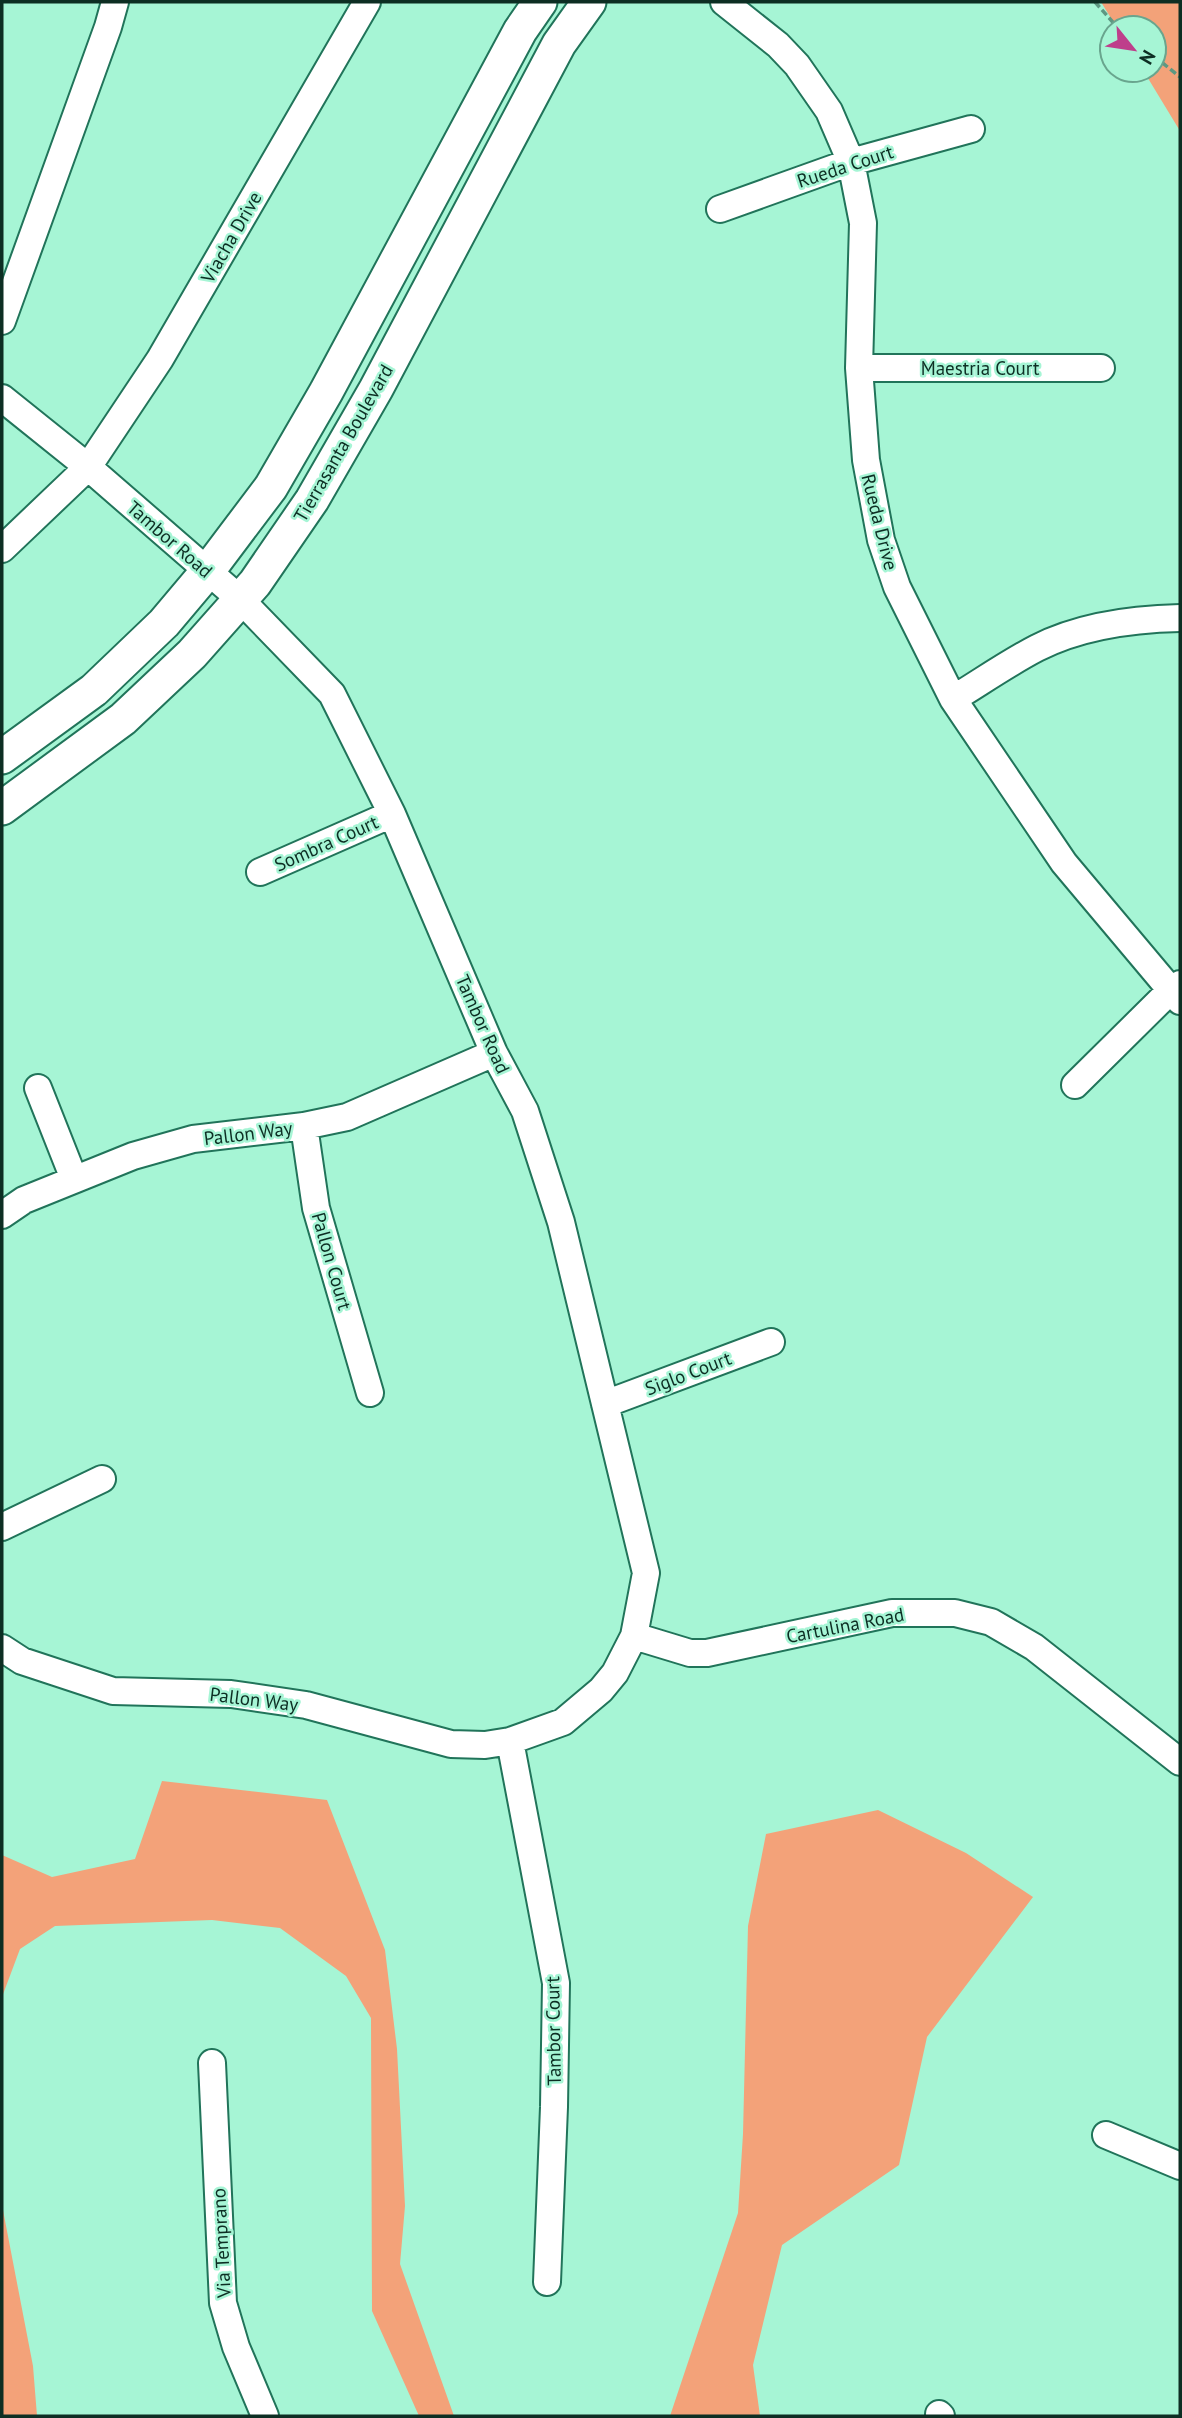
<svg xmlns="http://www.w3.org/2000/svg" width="1182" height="2418" font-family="'PT Sans',sans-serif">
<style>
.green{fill:#f3a279}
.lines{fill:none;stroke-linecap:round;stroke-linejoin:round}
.minor-casing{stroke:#21745a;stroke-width:30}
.major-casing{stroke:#21745a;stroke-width:37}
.path{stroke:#5e9882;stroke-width:3.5;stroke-dasharray:7 3.5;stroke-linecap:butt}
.minor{stroke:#fff;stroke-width:26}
.major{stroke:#fff;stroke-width:33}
.labels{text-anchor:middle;stroke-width:5;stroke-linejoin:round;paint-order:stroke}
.street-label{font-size:19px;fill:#0d2e23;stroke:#a6f5d5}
</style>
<rect width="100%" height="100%" fill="#a6f5d5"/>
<path class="green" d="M1101,2H1180V131L1143,70H1154V28H1117Z
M162,1781L327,1800L385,1950L397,2049L405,2206L400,2264L454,2416H419L372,2311L371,2018L346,1976L280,1928L212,1920L55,1926L20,1949L2,1997V1855L52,1877L135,1859Z
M878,1810L966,1853L1033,1897L927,2037L899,2165L782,2245L753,2365L760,2416H670L738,2213L743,2134L748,1926L766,1834Z
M2,2205L33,2366L37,2416H2Z"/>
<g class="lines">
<defs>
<path id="minor" d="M724,2L778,45L797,65L829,111L851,162L863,223L859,368L866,460L881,540L897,587L953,699L1064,863L1180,1001
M720,209L851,162L971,129
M2,321L108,27L115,2
M859,368H1101
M2,398L88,467L240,599L332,694L392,814L494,1053L525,1111L561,1222L646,1573L634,1636L615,1673L601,1690L563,1722L510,1741L485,1745L451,1744L306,1705L231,1694L113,1691L22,1661L2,1648
M2,549L88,467L160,359L367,2
M953,699C981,682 1008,663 1037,648C1080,626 1133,619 1180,618
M260,872L392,814
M1075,1085L1172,989L1180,984
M38,1088L74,1179
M304,1126L316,1208L370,1393
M2,1215L24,1200L133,1156L193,1139L304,1126L347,1117L494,1053
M605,1404L771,1342
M2,1527L102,1479
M634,1636L690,1653H707L892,1613H955L991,1622L1034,1647L1180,1762
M510,1741L556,1983L554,2107L547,2282
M212,2063L223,2303L236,2347L265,2416
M1106,2135L1180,2166
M939,2414L941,2416"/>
<path id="major" d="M2,757L94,690L164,623L207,572L271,487L326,392L520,31L540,2
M2,808L123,719L192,654L255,583L312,500L376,389L559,44L589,2"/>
</defs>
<use href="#minor" class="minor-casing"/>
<use href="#major" class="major-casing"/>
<path class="path" d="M1095,2L1118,28
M1154,56L1180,77"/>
<use href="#minor" class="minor"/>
<use href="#major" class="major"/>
</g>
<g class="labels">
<g class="street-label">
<text transform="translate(845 166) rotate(-18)" y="7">Rueda Court</text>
<text transform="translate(231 237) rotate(-60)" y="7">Viacha Drive</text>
<text x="980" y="375">Maestria Court</text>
<text transform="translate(343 443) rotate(-60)" y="7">Tierrasanta Boulevard</text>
<text transform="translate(880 522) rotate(76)" y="7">Rueda Drive</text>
<text transform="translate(170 539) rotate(41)" y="7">Tambor Road</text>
<text transform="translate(326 843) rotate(-24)" y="7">Sombra Court</text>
<text transform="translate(483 1024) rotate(66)" y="7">Tambor Road</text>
<text transform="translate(248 1133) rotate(-7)" y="7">Pallon Way</text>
<text transform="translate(332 1261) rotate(74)" y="7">Pallon Court</text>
<text transform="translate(688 1373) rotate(-21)" y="7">Siglo Court</text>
<text transform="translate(845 1625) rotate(-11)" y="7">Cartulina Road</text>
<text transform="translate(254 1699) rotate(7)" y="7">Pallon Way</text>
<text transform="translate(553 2031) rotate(-91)" y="7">Tambor Court</text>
<text transform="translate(221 2243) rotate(-93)" y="7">Via Temprano</text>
</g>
</g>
<rect width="1182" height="2418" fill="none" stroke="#0d2e23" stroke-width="7"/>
<g transform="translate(1133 49) rotate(120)"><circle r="33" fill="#a6f5d5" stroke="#69a58e" stroke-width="2"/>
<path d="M0-5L12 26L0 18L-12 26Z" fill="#be3f8b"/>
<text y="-10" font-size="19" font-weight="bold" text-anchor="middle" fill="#0d2e23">N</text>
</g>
</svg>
